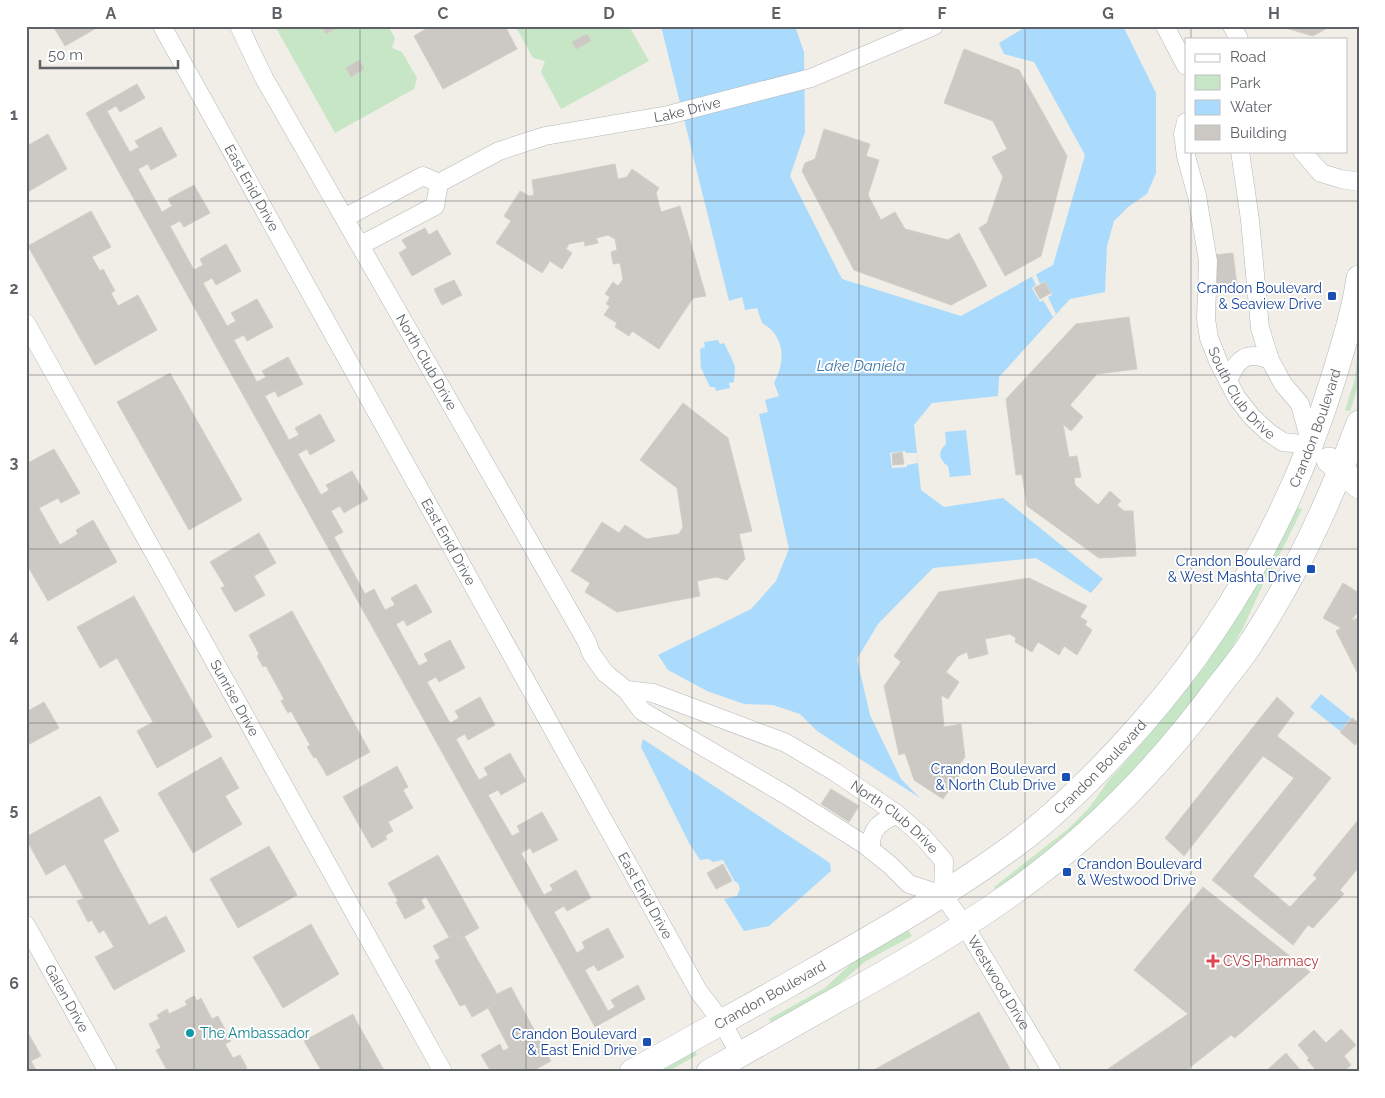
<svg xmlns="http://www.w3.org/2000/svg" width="1385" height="1098" font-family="Raleway,sans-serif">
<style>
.green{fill:#c6e6c5}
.water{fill:#abdbfc}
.pier{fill:#f0eee7}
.building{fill:#ccc8c4;stroke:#d4cfc5}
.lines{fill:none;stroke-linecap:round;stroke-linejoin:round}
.street-casing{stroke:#b4b7bb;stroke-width:19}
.secondary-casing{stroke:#b5b9bd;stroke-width:26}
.street{stroke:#fff;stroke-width:18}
.secondary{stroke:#fff;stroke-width:25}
.grid{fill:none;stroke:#5e6266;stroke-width:1;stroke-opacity:0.55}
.transit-dot{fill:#1a4fb4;stroke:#fff;stroke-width:2}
.health-dot{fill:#e0444e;stroke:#fff;stroke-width:2}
.culture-dot{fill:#0f9aa8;stroke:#fff;stroke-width:2}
.labels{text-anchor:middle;stroke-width:4;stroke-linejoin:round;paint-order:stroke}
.street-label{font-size:14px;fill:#5e6266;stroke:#fff}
.transit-label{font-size:14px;fill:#164399;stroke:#fff;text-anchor:end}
.health-label{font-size:14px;fill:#be3a42;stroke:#fff;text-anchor:start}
.culture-label{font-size:14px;fill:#0d838f;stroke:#fff;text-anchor:start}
.water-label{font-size:15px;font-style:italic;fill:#4476a6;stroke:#fff}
.neatline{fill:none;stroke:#5e6266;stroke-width:2}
.grid-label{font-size:16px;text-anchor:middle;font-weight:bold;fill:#5e6266}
</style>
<rect width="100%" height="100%" fill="#f0eee7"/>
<path class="green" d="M275,26H388L395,38L392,48L402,52L417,78L414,89L335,133Z
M518,26H629L649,61L561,109L541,72L545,61L533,58L517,29Z
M1359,331V383L1350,411L1345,410L1355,379Z
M1297,507L1302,509L1285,544L1265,580L1243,628L1223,664L1162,741L1073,831L997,891L994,887L1068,829L1089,808L1109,780L1138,748L1205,666L1261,575Z
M908,930L912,936L866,961L833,989L772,1024L769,1019L825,988L857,958Z
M695,1050L697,1055L667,1072H654Z"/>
<path class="water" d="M661,26H795L804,52L805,132L790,176L842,279L961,316L1053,265L1085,155L1034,62L1004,54L999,43L1027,26H1123L1156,93V173L1147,194L1128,207L1114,221L1107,246L1105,292L1070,299L999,377L998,396L932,403L914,425L921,490L944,507L1003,498L1103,579L1091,593L1036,558L933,568L878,624L857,659L870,715L901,779L920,798L817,731L800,714L773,705L744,704L707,691L668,670L658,655L751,609L776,581L789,549L759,414L768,412L765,400L779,396L774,383C786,361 785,336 762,323L757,308L745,310L742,297L729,301Z
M718,340L720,344L724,343L732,359L735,367L734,382L729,383L730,388L716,391L715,387H710L701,368L700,349L705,347L704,342Z
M966,430L971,475L950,477L948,466C939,460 937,452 946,444L945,432Z
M1321,694L1351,718L1340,731L1310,707Z
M643,739L830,863L831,871L769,926L744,931L724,899L737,896L740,889L738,883L735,882L723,860L713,862L709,859L700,860L689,843L641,747Z"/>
<path class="pier" d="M1036,274L1040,284L1045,281L1052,295L1048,297L1056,314L1053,317L1043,300L1040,302L1032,288L1036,285L1032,277Z
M905,451L906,453H917L918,463L907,465V467L892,468L890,453Z"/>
<path class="building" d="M53,26H100L65,46Z
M322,26H339L326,34Z
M431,26H505L517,49L443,89L414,36Z
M1279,26H1331L1313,36Z
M587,34L591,41L576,49L572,42Z
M964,49L1019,70L1067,156L1041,256L1005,276L979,228L987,223L1003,177L992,157L1007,149L993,121L944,103Z
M359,60L364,69L351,77L346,68Z
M137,84L145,98L120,112L116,106L107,111L130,152L139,147L135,141L161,127L177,156L151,170L148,164L138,169L162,212L172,206L168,199L194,185L210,213L184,227L180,221L170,226L194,270L203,265L200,259L226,244L241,271L216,285L212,278L203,283L227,326L236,321L231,313L257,299L273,327L247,341L244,335L234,340L257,382L266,377L262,371L288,357L303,384L278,397L275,391L265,396L289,440L299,435L295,428L320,414L335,441L310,455L307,449L298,454L321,495L329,490L326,485L352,471L368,499L344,513L340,506L331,511L343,532L334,537L365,594L374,589L385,610L395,605L391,598L416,584L432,612L407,626L404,620L396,624L419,666L428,661L424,654L450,640L465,668L439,682L436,677L427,682L450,723L459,718L455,711L480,697L495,725L468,740L465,734L456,739L479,780L488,775L484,768L510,753L526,781L501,795L498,790L488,795L512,836L520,832L517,826L542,812L558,840L533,853L530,848L521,853L544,895L553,890L550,885L576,870L591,898L567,911L564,906L554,912L577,953L585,948L582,942L608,928L624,957L598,971L594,965L585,970L608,1011L615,1007L611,1000L638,985L645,999L595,1027L86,113Z
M824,129L870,144L866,156L879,160L868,195L881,220L895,212L905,229L948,240L959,233L987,286L951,305L854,270L802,171L805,163L815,159Z
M48,134L67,169L26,193V139L29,145Z
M615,164L618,179L627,177L632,169L659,188L656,193L661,212L680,206L706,296L693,298L659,349L632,331L629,336L615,327L617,323L604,315L610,306L606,304L610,297L605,294L613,282L618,286L623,279L620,263L613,264L611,252L617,250L615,239L608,235L596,238L598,243L585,246L584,241L569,244L566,249L572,253L562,269L550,261L542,273L496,243L511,221L504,216L520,191L529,196L534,195L532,180Z
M91,211L111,247L92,257L100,271L103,269L115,291L111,293L118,306L138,295L157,330L95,365L28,246Z
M425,228L429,235L437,230L451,254L412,276L399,253L407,248L402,240Z
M1233,253L1237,285L1227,292L1217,287L1213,255Z
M454,280L462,295L442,305L434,289Z
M1045,282L1051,293L1040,299L1034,288Z
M1129,317L1137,369L1097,374L1070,405L1083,417L1071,431L1063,424L1069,457L1077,456L1081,477L1074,478L1075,485L1098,505L1110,491L1121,501L1117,505L1124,511H1133L1136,556L1099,558L1027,506L1022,474L1016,475L1006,399L1076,324Z
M170,373L242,500L189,530L117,402Z
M683,403L728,438L752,531L739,534L745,559L727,580L716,577L697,581L700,596L617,612L585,592L590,583L571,571L602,522L619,533L625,525L646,539L679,534L683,527L677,488L640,460Z
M54,449L80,493L61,503L58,498L39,508L60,545L78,534L76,530L93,520L117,562L48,601L26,563V464Z
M902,452L904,464L893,465L892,454Z
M259,533L276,563L254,576L265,595L235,612L221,588L225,586L210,562Z
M1029,578L1087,606L1080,617L1087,621L1085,625L1092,630L1077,655L1064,646L1059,655L1038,642L1032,652L1015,642L1016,638L1010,634L985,639L988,654L969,659L967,652L958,656L946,672L959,682L948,699L941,695L944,727L961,724L965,757L959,765L964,769L943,799L914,780L905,753L899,755L884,686L901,662L894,656L939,592Z
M1343,583L1359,593V610L1351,621L1359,617V676L1336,631L1341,628L1323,618Z
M134,596L212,737L157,768L137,731L153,722L117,658L100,668L77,627Z
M292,611L370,752L327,776L316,757L314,758L307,747L310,745L291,711L288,713L281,701L284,699L266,666L263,667L257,656L259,654L249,635Z
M1277,697L1294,713L1277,736L1331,778L1253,876L1290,907L1317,878L1313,875L1359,819V867L1340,890L1344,894L1313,928L1308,925L1293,945L1212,880L1294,778L1263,756L1184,856L1165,838Z
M44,702L59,728L26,746V712Z
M1352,718L1359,723V740L1355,745L1340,732Z
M221,757L239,788L225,796L242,824L193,853L158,793Z
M397,766L408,787L403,790L413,808L388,822L393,831L385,836L387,839L372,848L343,797Z
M831,789L859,806L849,822L821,804Z
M100,796L119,831L103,840L149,925L166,916L185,951L114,990L95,957L114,947L104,930L99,933L92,920L88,922L77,901L84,898L65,864L46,875L26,839V837Z
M269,846L297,895L238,928L210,879Z
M438,855L479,928L460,939L457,933L449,937L426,897L421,900L425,908L405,919L396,902L398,901L388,883Z
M723,864L732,881L716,889L707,873Z
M1203,887L1310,972L1235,1038L1231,1035L1184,1072H1110L1108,1069L1188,1014L1134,970Z
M311,924L339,974L283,1008L253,957Z
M457,933L460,939L464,936L497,994L493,996L497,1003L472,1017L465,1004L460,1006L435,961L440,958L433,946Z
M511,987L551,1061L531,1072H494L492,1069L490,1070L481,1055L500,1044L503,1051L509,1048L488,1008L497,1003L493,996Z
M194,996L197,1001L201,998L212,1019L218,1016L231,1041L225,1044L233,1058L240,1055L247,1068L242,1070L243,1072H168L156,1050L161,1048L149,1024L159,1019L157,1015L167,1009L169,1014L187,1005L185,1001Z
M979,1012L1011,1071L1009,1072H870Z
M353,1014L358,1024L385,1072H322L310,1051L304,1041Z
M26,1029L41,1056L31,1061L37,1072H26Z
M1341,1029L1356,1045L1344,1056L1351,1065L1343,1072H1318L1307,1060L1309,1058L1298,1045L1314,1030L1326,1043Z
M1286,1053L1302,1072H1265Z"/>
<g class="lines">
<defs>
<g id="street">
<path id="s1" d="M162,26L699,992L722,1022L740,1055"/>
<path id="s2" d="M239,26L264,78L587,642L591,653L605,673L626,690L642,711L786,795L865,845L890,865L909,884L943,895"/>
<path d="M1165,26L1186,66"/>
<path d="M1232,26L1239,39"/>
<path id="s3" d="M1186,122L1183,134L1186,156L1197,196L1208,261L1206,319L1209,338L1218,361L1237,398L1252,417L1268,432L1283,442L1311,445L1300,404L1283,384L1270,360L1260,328L1250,220L1240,151"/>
<path d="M1302,151L1321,173L1341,179L1359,182"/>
<path id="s4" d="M439,183L499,151L545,136L668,115L811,78L934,26"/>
<path d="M346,217L423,176L439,183"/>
<path d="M361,245L435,206L439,183"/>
<path id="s5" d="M26,323L443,1072"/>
<path d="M1228,381C1237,359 1246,350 1270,360"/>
<path id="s6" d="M626,690L653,693L786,743L835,772L897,814L923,837L944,861L943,895"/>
<path d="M871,850C870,828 879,823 897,814"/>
<path id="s7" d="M943,895L965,926L1052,1072"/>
<path id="s8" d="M26,925L108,1072"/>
</g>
<g id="secondary">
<path d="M1329,460L1359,486"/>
<path id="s9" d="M632,1072C685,1043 737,1013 790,984C867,940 944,897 1015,845C1053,817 1087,783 1119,749C1220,641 1291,518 1334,376C1344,343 1354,312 1359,278"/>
<path d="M709,1072C759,1044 809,1016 858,988C910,959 960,930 1008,896C1091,838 1162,764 1222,682C1233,668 1244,655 1253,640C1297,573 1331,498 1359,423"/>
</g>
</defs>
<use href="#street" class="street-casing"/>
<use href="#secondary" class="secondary-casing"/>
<use href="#street" class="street"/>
<use href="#secondary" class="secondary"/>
</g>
<path class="grid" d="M194,26V1072M360,26V1072M526,26V1072M692,26V1072M859,26V1072M1025,26V1072M1191,26V39M1191,151V1072M26,201H1359M26,375H1359M26,549H1359M26,723H1359M26,897H1359"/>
<g class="transit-dot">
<rect x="1327" y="291" width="10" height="10" rx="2.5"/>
<rect x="1306" y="564" width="10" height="10" rx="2.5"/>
<rect x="1061" y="772" width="10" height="10" rx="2.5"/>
<rect x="1062" y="867" width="10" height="10" rx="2.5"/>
<rect x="642" y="1037" width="10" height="10" rx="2.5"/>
</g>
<path class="health-dot" d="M1210.5 953.5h5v5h5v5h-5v5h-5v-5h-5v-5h5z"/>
<circle class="culture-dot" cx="190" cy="1033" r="5"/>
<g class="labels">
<g class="street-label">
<text dy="5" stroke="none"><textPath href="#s4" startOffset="261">Lake Drive</textPath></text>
<text dy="5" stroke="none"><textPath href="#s1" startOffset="185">East Enid Drive</textPath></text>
<text dy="5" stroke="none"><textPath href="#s2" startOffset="385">North Club Drive</textPath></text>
<text dy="5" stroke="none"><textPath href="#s3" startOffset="284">South Club Drive</textPath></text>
<text dy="5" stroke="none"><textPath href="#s9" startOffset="966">Crandon Boulevard</textPath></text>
<text dy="5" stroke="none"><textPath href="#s1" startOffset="590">East Enid Drive</textPath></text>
<text dy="5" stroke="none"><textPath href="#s5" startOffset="429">Sunrise Drive</textPath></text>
<text dy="5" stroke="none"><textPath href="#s9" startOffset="561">Crandon Boulevard</textPath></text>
<text dy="5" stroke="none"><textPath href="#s6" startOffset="301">North Club Drive</textPath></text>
<text dy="5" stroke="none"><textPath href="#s1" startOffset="995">East Enid Drive</textPath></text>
<text dy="5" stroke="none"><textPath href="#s7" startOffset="104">Westwood Drive</textPath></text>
<text dy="5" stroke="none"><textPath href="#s9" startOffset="158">Crandon Boulevard</textPath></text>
<text dy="5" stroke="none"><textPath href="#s8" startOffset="84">Galen Drive</textPath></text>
</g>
<g class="transit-label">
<text x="1322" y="293">Crandon Boulevard<tspan x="1322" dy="16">&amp; Seaview Drive</tspan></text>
<text x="1301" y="566">Crandon Boulevard<tspan x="1301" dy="16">&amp; West Mashta Drive</tspan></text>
<text x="1056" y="774">Crandon Boulevard<tspan x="1056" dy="16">&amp; North Club Drive</tspan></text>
<text x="1077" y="869" text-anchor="start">Crandon Boulevard<tspan x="1077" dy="16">&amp; Westwood Drive</tspan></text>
<text x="637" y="1039">Crandon Boulevard<tspan x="637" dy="16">&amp; East Enid Drive</tspan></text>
</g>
<g class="health-label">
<text x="1223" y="966">CVS Pharmacy</text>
</g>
<g class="culture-label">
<text x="200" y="1038">The Ambassador</text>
</g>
<g class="water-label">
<text x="861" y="371">Lake Daniela</text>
</g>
</g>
<rect width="1385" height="1098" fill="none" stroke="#ffffff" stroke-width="55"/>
<rect x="1185" y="38" width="162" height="115" fill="#ffffff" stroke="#bfc0c2"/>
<rect x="1195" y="54" width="25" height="8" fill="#ffffff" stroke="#bfc0c2"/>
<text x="1230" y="62" font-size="15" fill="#5e6266">Road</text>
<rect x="1195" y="75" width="25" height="15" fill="#c6e6c5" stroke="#bfc0c2"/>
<text x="1230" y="88" font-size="15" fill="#5e6266">Park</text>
<rect x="1195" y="100" width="25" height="15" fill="#abdbfc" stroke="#bfc0c2"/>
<text x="1230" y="112" font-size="15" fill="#5e6266">Water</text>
<rect x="1195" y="125" width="25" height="15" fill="#ccc8c4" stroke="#bfc0c2"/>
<text x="1230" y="138" font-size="15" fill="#5e6266">Building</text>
<path d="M40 60v8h138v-8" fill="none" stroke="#5e6266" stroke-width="2.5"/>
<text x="48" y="60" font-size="15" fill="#5e6266" stroke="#ffffff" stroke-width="4" paint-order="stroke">50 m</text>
<rect x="28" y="28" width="1330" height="1042" class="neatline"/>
<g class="grid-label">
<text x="111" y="19">A</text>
<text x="277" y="19">B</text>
<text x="443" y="19">C</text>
<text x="609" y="19">D</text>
<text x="776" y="19">E</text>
<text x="942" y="19">F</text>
<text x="1108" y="19">G</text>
<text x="1274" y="19">H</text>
<text x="14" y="120">1</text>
<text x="14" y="294">2</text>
<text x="14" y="468">3</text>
<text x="14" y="642">4</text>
<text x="14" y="815">5</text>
<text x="14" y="989">6</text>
</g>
</svg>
